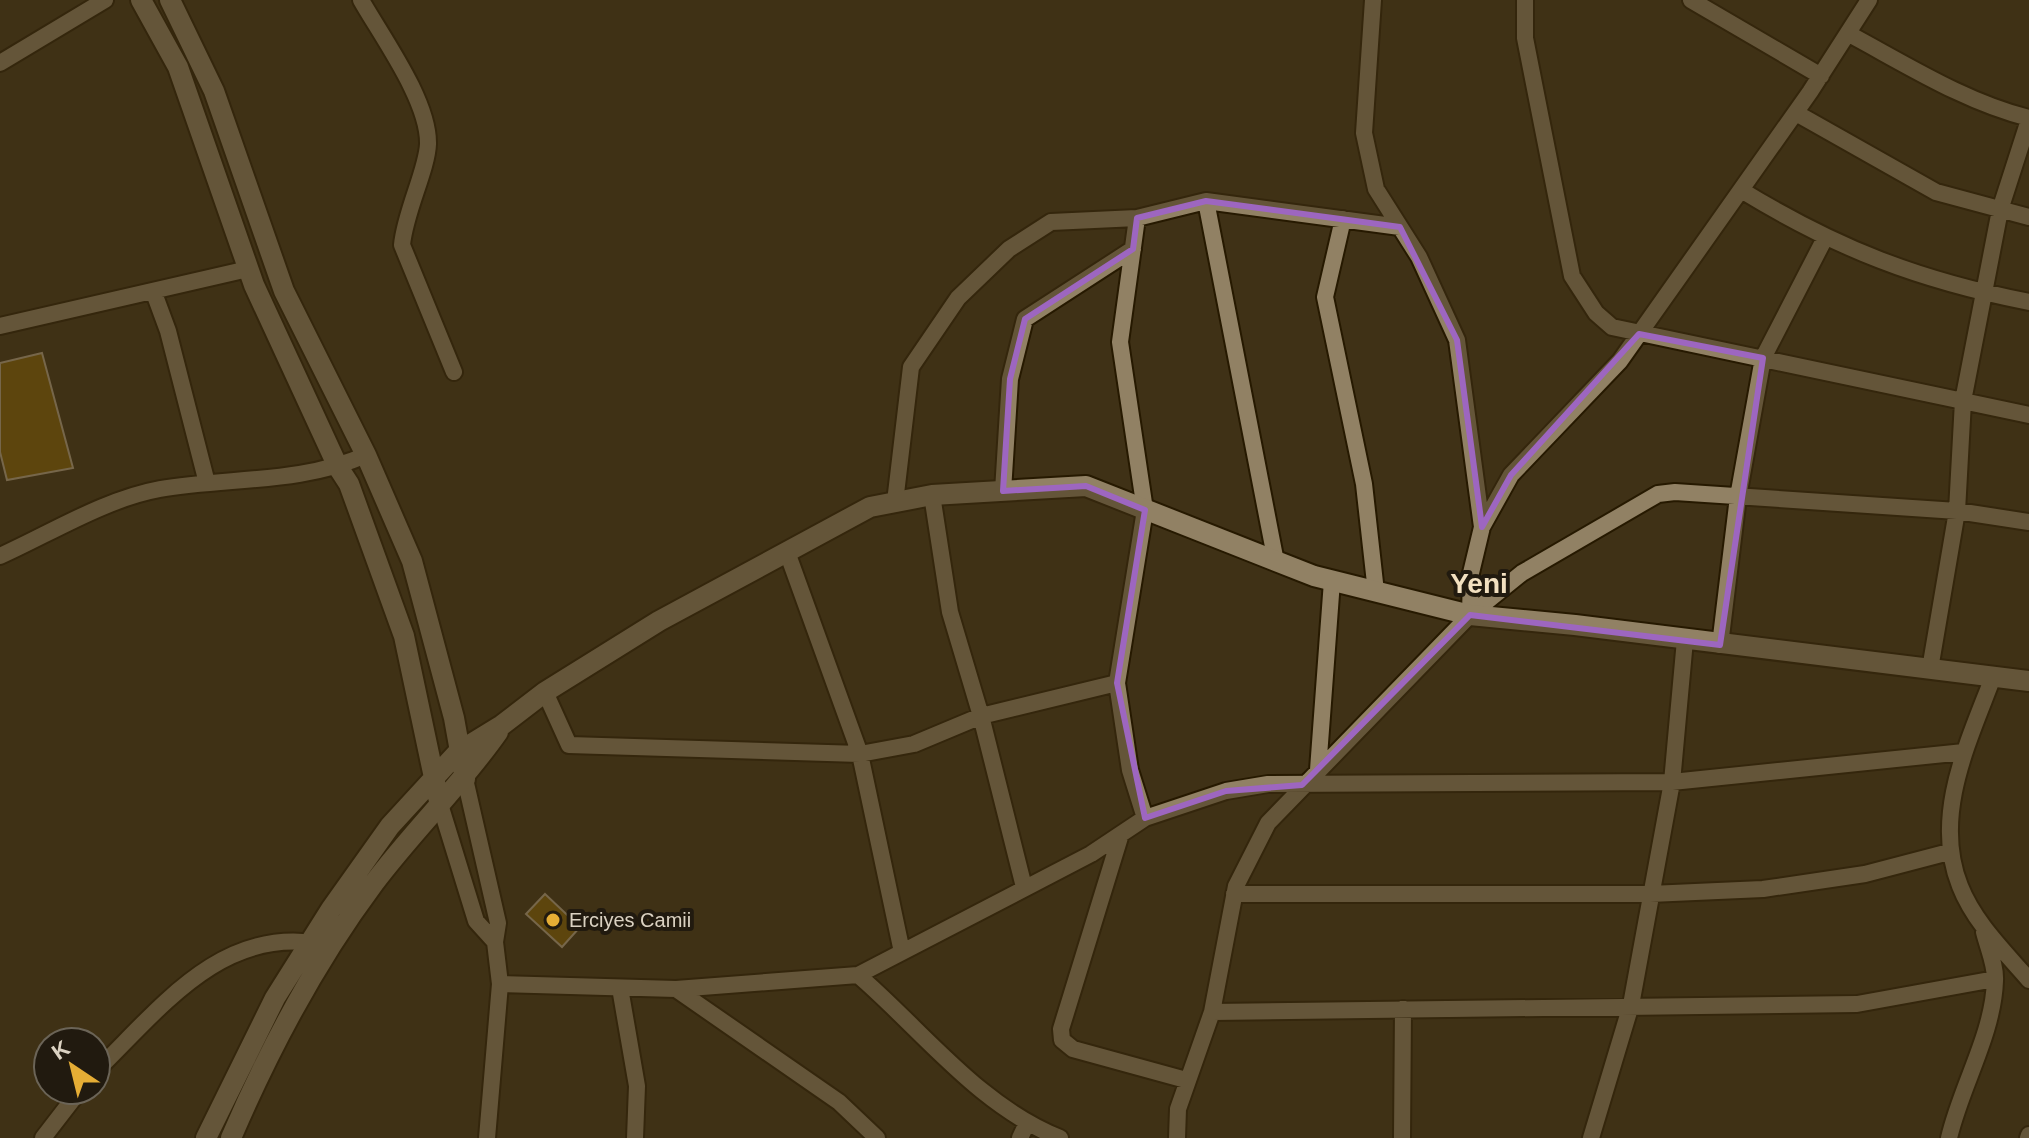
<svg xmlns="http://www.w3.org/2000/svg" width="2029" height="1138" font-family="Arial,sans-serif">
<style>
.building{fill:#825e03;stroke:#b8a789;stroke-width:2}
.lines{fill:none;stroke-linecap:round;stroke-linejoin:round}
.street-casing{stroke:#261900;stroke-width:20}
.secondary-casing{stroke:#261900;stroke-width:24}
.street{stroke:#918164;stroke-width:16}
.secondary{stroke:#918164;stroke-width:20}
.marked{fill:none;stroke:#9d66c0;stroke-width:6;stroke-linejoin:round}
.poi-dot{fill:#e5ad35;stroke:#211a0f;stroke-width:3}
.labels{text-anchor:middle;stroke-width:8;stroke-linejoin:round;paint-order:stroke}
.poi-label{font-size:20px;fill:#dbd2c2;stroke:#211a0f;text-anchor:start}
.district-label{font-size:28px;font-weight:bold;fill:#f2e0c0;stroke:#211a0f}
</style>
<rect width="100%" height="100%" fill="#3f3116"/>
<path class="building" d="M42,353L73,468L7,480L0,452V363Z
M545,894L580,927L562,947L526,914Z"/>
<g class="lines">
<defs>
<path id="street" d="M361,0C382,37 429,101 428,144C427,170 405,212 402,245L454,372
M1373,0L1364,133L1376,189L1419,257L1457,340L1482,527
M1525,0V38L1572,276L1596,313L1612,327L2029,415
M1691,0L1821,76
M1849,34C1907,65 1965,102 2029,118
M0,63L105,0
M1796,113L1936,192L2029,217
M1741,190C1838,249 1918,280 2029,302
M1206,201L1276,562
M1137,218L1120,342L1145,510L1117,683L1130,770L1145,818
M1343,219L1325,297L1364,484L1376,592
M154,293L168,331L207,483
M0,326L248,269
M1003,491L1010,379L1025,319L1133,249
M932,495L950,612L981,716L1024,887
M895,502L911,367L958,298L1009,249L1051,222L1137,218L1206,201L1400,227
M787,552L860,754L902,952
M0,556C51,533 105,499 160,489C229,477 300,484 366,455
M1470,615L1471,573L1482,527L1511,475L1620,361L1810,92L1869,0
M1720,645L1738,497L1763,358L1825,238
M1930,669L1957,511L1963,401L2000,210L2029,120
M1993,677C1968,743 1932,816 1960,886C1974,922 2004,951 2029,980
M545,692L569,745L860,754L914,744L981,716L1117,683
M1318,770L1332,581
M465,779L498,923L495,942L500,984L487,1138
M439,801L476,921L495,942
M1121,834L1061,1029L1062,1040L1073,1049L1186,1080
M1234,894H1650L1763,889L1865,874L1949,852
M858,975C923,1031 979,1106 1060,1138
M500,984L676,989L839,1102L877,1138
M620,988L637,1086L635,1138
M676,989L858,975L1091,854L1145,818L1226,791L1268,784L1672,782L1964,752
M1212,1012L1857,1004L1995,979
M96,1071C160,1009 221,926 320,944
M43,1138L80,1090
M1020,1138L1027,1123
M1177,1138L1178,1109L1212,1012L1236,886L1268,823L1470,615L1522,573L1658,494L1675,492L1957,511L2029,522
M1402,1138L1403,1009
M1591,1138L1631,1005L1672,782L1685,640
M1949,1138C1961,1086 1993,1035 1995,981C1996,966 1988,948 1984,932
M2028,1138L2029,1135"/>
<path id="secondary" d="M141,0L178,67L254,285L338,467L349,484L404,636L439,801
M170,0L214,91L284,291L366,455L412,561L454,718L465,779
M206,1138L275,998L331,909L390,826L458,752L502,725L545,692L659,621L870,507L932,495L1086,486L1314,576L1470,615L1575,625L2029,681
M231,1138C270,1047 315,962 374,883C414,830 461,785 498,732"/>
</defs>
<use href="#street" class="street-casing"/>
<use href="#secondary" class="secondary-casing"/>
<use href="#street" class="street"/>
<use href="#secondary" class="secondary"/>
</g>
<path d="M0 0H2029V1138H0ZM1206,201L1400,227L1457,340L1482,527L1511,475L1639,334L1763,358L1720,645L1470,615L1302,785L1226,791L1145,818L1117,683L1145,510L1086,486L1003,491L1010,379L1025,319L1133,249L1137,218Z" fill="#3f3116" fill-opacity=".55" fill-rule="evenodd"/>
<path class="marked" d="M1206,201L1400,227L1457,340L1482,527L1511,475L1639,334L1763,358L1720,645L1470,615L1302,785L1226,791L1145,818L1117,683L1145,510L1086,486L1003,491L1010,379L1025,319L1133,249L1137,218Z"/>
<circle class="poi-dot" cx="553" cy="920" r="8"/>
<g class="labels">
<g class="poi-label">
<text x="569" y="927">Erciyes Camii</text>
</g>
<g class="district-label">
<text x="1479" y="593">Yeni</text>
</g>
</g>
<g transform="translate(72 1066) rotate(325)"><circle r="38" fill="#211a0f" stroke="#6b6457" stroke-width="2"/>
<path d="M0-6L14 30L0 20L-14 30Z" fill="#e5ad35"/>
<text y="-12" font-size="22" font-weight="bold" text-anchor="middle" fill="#dbd2c2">K</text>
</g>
</svg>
